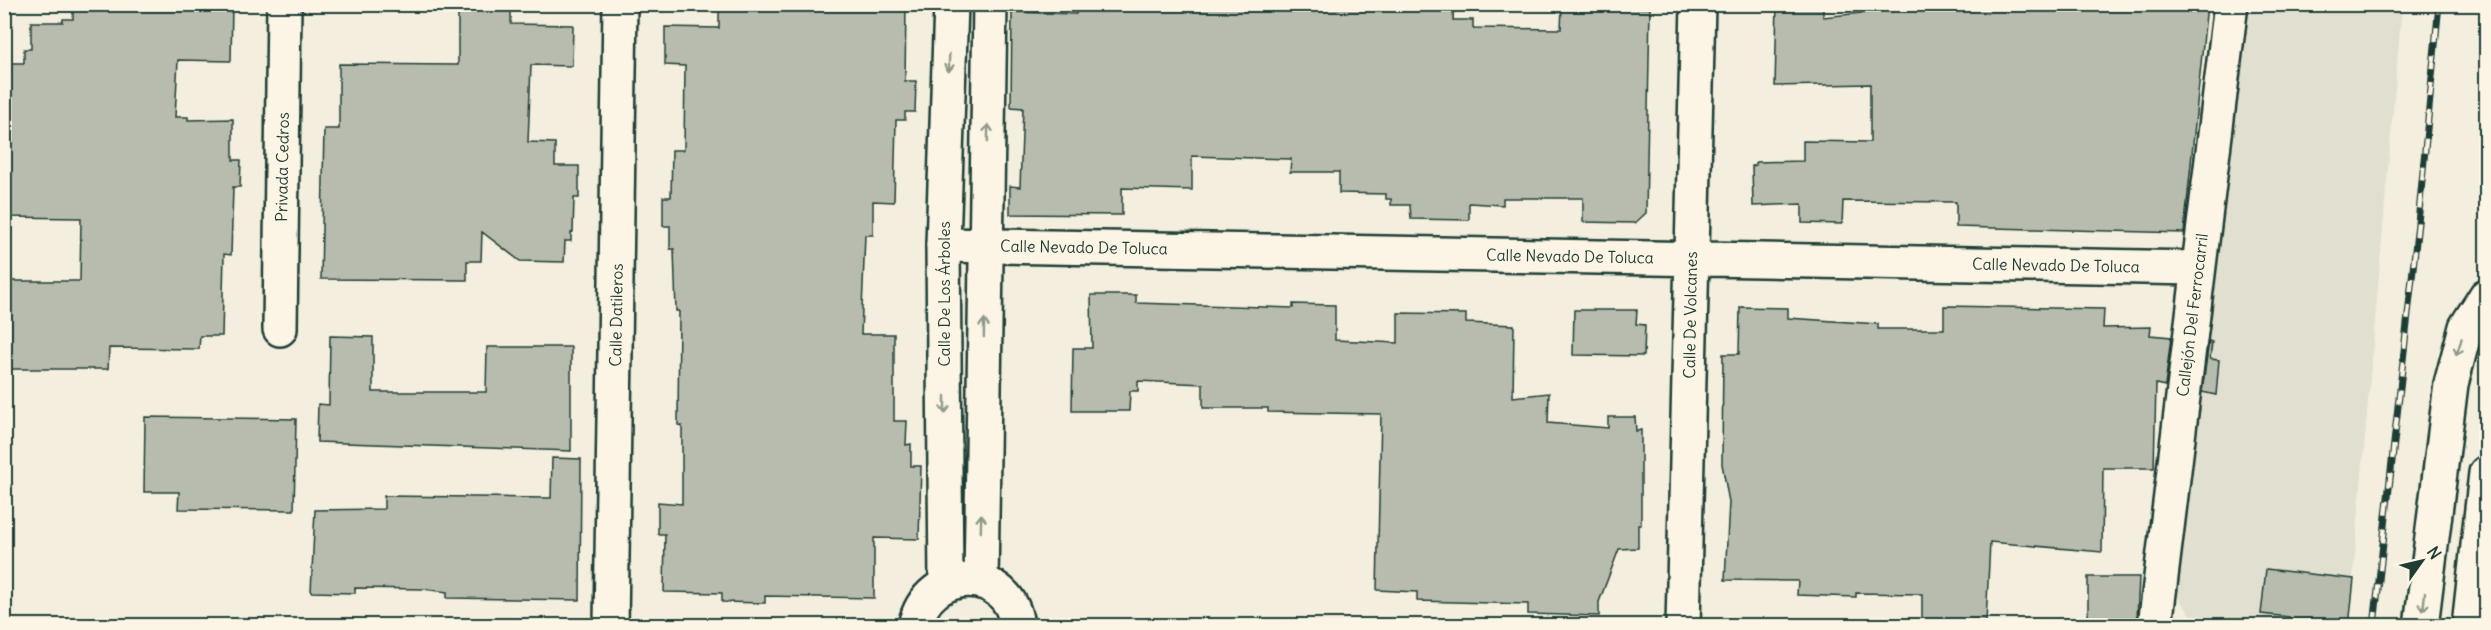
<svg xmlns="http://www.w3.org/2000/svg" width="2491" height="630" font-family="Delius,sans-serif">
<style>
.built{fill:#e1dfd0}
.building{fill:#b8bcae;stroke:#1f3d34;stroke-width:1.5}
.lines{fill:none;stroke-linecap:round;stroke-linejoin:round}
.street-casing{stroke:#1f3d34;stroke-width:38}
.secondary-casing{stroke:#1f3d34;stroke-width:38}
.primary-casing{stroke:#1f3d34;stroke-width:38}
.highway-casing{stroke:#1f3d34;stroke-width:38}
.street{stroke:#fcf5e5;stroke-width:33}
.secondary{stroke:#fcf5e5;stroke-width:33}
.primary{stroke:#fcf5e5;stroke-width:33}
.highway{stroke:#fcf5e5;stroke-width:33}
.rail-casing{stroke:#1f3d34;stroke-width:7}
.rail{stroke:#fcf5e5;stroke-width:4.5;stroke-dasharray:14;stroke-linecap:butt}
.oneway{stroke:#8e998c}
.labels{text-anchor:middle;stroke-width:6;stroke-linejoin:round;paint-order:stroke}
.street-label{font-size:16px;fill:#1f3d34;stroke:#fcf5e5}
</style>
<rect width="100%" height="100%" fill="#f3eede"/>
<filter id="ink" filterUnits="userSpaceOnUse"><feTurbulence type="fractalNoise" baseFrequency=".0167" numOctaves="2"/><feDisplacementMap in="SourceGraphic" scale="12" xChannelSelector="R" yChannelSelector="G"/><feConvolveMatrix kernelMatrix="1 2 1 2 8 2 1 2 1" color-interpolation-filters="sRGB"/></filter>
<g filter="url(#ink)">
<path class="built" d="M2238,5H2402L2349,625H2304L2191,615L2172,589Z"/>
<path class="building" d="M73,4H232L231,61L178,60L175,117H188V120L233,119V160H241L240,187H233L231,255L224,254L222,336H200L199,349L109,348L108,369H4V281H80L81,218L4,217V63H24V49H31V22H63V19H73Z
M458,4H511V24L573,25L572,66L531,65L528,142L555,143V166H579V198H574L573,232L571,233V241H565L564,262L520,261L482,232L481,261H467V280L321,279L324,129H339V64L458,65Z
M719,4H906L905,81H916L915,112H905V120H896L894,202L873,201V235H865L861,334H894V421H907L906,445L911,444V466H921L919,539L874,538V598L765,596V603L722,602V593L664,592L665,534H658V502L682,504V426L678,425L679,311H676L674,249H670V226H663V197H671L672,150H684L685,66L665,65V27L719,28Z
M1077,4H1454L1453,20H1473V28L1561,29L1562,6L1641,4V8H1650L1646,213L1635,223L1583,222V198H1503V205L1469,203V220L1411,219L1410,205H1391V199H1386V194L1339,193V172H1290L1291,159L1192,156V190L1122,188V215L1010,214V186L1020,187L1023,108L1011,107L1012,12L1076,14Z
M1777,4H1823V17L1881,11V4H2207L2184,233L1956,227V202L1843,201L1842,224L1802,223V204L1753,206L1752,166L1756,165V162L1803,161V141L1870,142V84L1775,86Z
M1091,295H1136V303L1293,308V304L1335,305V340L1398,343V313L1466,314V323L1514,325L1513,397L1549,393L1548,423L1608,428V417H1635L1636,431L1641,430V525H1638V548L1619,549L1599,602V616L1528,614V604L1417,601V592L1377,590L1381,414L1268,412V408H1203V384L1138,381V391H1130L1129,411H1072L1073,348H1092Z
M1944,306L2104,309L2103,328L2151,327L2150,335L2171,337L2165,386L2156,384L2154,468H2103L2102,552L1990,542L1986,622L1922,621V594L1856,593V597L1797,595L1798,581L1725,580L1729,502L1722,464L1723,354H1739L1740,307L1788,308V318L1878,324V329H1944Z
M1574,310H1637L1636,324L1645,325L1644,356L1573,355Z
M330,336L373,337V392H486L487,347H571V451L317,442L318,404L329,405Z
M2209,341L2212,342L2210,359L2219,360L2216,395L2202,392Z
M145,417L296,419L294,510L178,509L179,492H144Z
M552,458L581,459L580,600L447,598V592L423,589L355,588V593L311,592L315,510L384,509V496L551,498Z
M2266,569L2354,579L2349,626H2288L2289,617L2261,614Z
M2088,577H2139L2137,619L2088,618Z"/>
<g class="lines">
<defs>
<path id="street" d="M943,245L2197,268
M280,329L284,4
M611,626L620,4
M1683,626L1698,4
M2155,626L2231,4"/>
<path id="secondary" d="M981,582L990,4
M946,584L943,245L951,4
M915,626C928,564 1011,566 1017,626"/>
<path id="primary" d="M2469,626L2486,473"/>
<path id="highway" d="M2421,626L2451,384L2466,327L2486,296"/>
</defs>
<use href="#street" class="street-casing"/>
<use href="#secondary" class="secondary-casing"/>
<use href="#primary" class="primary-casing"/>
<use href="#highway" class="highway-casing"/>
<use href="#street" class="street"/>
<use href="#secondary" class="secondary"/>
<use href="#primary" class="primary"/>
<use href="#highway" class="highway"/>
<defs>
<path id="rail" d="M2374,626L2418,223L2439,4"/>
</defs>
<use href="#rail" class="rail-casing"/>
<use href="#rail" class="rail"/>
</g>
<defs><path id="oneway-shaft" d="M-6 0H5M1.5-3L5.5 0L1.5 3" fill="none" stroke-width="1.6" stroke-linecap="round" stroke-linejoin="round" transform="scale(1.5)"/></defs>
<g class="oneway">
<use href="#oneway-shaft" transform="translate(949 63) rotate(92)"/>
<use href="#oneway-shaft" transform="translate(988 133) rotate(-89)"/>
<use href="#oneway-shaft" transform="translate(984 328) rotate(-89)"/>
<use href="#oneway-shaft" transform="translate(2459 347) rotate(107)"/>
<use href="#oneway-shaft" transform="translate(945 405) rotate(90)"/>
<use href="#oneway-shaft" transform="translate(981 523) rotate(-89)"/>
<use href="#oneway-shaft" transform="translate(2424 602) rotate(96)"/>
</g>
</g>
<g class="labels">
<g class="street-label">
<text transform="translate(282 167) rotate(-89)" y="6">Privada Cedros</text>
<text transform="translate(1084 247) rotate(1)" y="6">Calle Nevado De Toluca</text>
<text transform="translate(1570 256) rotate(1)" y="6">Calle Nevado De Toluca</text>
<text transform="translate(2056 265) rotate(1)" y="6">Calle Nevado De Toluca</text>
<text transform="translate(944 294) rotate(-90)" y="6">Calle De Los Árboles</text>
<text transform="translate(616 315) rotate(-89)" y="6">Calle Datileros</text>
<text transform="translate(1690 315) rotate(-89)" y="6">Calle De Volcanes</text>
<text transform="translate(2192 315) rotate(-83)" y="6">Callejón Del Ferrocarril</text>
</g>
</g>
<rect width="2491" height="630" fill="none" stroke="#fcf5e5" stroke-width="24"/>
<rect x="12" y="12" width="2467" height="606" fill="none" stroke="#1f3d34" stroke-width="2" filter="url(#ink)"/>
<g transform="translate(2422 561) rotate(56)" stroke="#fcf5e5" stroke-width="4.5" paint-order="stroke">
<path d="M0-4.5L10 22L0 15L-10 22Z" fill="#1f3d34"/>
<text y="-9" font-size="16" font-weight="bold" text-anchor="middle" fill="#1f3d34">N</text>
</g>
</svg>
